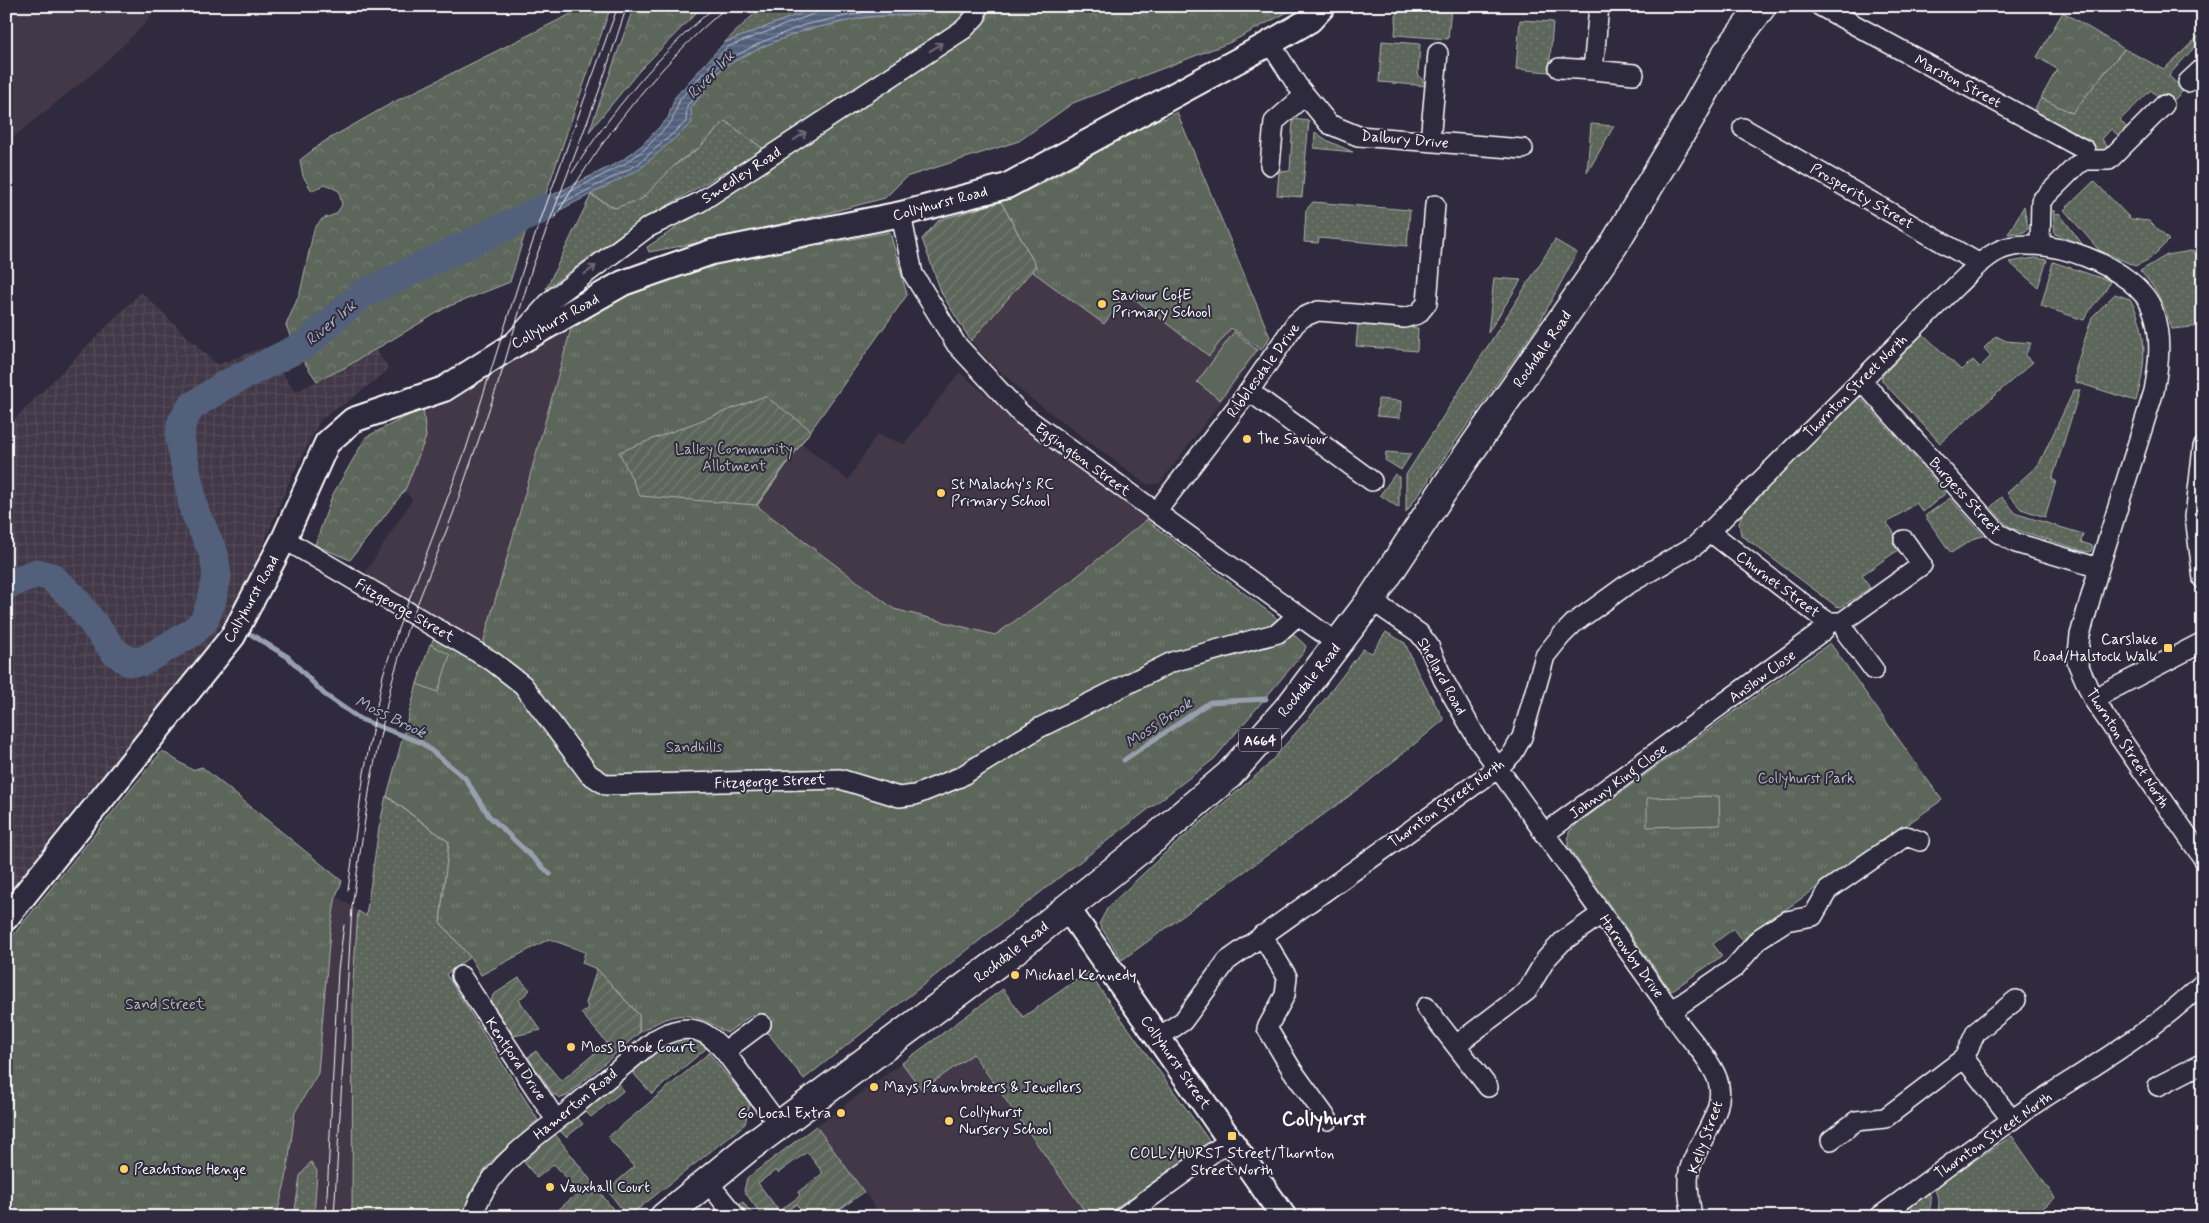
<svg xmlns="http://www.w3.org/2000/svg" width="2209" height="1223" font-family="Mynerve,sans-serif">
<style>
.built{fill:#423847}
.industrial{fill:url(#industrial-grid)}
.grass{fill:url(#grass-dots);stroke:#aeb2ac}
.forest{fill:url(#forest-crowns);stroke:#aeb2ac}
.park{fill:url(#park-tufts);stroke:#aeb2ac}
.garden{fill:url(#garden-furrows);stroke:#aeb2ac;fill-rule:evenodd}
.pitch{fill:#5d665a;stroke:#aeb2ac}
.water{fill:url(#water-rules);stroke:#98a0b0}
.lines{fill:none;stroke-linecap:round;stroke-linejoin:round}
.shore{stroke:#bac0cb;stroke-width:1}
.stream{stroke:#98a0b0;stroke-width:5}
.river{stroke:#53617c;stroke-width:29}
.minor-casing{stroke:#fff;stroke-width:22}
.tertiary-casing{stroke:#fff;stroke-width:28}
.trunk-casing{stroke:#fff;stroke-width:31}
.minor{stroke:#2f2a3d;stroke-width:19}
.tertiary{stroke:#2f2a3d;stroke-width:24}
.trunk{stroke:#2f2a3d;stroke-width:28}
.tram{stroke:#fff;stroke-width:1}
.oneway{stroke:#6d6a77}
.poi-dot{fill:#ffd166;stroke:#2f2a3d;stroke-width:2}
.labels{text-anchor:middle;stroke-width:4;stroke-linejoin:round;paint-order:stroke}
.shield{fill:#2f2a3d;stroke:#c1bfc5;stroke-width:1}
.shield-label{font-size:14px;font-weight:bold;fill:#fff}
.street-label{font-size:15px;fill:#fff;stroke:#2f2a3d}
.poi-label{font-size:15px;fill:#fff;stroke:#2f2a3d;text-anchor:start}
.park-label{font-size:15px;fill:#b6bab5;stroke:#2f2a3d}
.water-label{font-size:16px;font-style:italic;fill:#b2b8c4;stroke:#2f2a3d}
.district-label{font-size:20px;font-weight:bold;fill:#fff;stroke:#2f2a3d}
</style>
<defs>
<pattern id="industrial-grid" width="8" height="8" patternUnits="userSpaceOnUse" patternTransform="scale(1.25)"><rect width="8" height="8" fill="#423847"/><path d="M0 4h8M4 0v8" fill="none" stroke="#554c59"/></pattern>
<pattern id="grass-dots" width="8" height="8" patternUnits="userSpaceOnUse" patternTransform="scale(1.25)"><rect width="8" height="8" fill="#5d665a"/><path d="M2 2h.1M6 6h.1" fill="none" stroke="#757d73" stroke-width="1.8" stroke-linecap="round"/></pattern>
<pattern id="forest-crowns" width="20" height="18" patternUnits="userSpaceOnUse" patternTransform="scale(1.25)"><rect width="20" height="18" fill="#5d665a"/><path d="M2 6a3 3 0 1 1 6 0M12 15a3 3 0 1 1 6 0" fill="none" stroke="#757d73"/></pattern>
<pattern id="park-tufts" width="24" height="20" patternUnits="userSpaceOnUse" patternTransform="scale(1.25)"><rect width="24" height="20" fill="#5d665a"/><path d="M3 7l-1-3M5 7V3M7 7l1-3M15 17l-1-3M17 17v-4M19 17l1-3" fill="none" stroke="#757d73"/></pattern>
<pattern id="garden-furrows" width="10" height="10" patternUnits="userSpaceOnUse" patternTransform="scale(1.25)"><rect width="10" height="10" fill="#5d665a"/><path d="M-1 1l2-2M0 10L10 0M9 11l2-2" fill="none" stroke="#757d73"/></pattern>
<pattern id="water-rules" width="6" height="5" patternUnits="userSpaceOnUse" patternTransform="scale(1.25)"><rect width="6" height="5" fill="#53617c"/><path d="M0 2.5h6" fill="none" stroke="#6d7990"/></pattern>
</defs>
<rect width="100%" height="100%" fill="#2f2a3d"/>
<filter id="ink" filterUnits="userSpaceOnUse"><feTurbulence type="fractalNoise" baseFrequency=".02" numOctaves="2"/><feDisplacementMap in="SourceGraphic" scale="10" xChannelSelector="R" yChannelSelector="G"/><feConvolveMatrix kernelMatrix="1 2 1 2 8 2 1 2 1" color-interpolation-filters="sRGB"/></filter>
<g filter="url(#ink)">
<path class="built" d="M6,6H157L144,25L97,70L6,143Z
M1177,112L1270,337L1160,483L1147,485L1021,391L981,353L961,326L942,294L922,239L939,220L1028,192L1161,114L1164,119Z
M571,329L482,648L365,573L412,500L366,437Z
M960,372L1013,419L1149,516L1070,582L995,635L894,609L756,505L801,443L848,480L877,434L904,444Z
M336,896L366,916L424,1217H284L278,1210L286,1179L295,1112L318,1073L330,932Z
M972,1054L1089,1217H882L816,1126L902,1063L922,1090Z"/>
<path class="industrial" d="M141,292L217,365L264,347L295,392L344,368L376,349L389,369L350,400L321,419L292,475L244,592L185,679L81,800L6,896V428Z"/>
<path class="grass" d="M766,6H820L724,43L751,17Z
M1397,6L1451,8L1448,39L1395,35Z
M1520,20L1553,22L1549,72L1516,69Z
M2199,36L2202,39L2170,74L2169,76L2184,90L2167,107L2151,90L2120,120L2129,130L2120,137L2111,129L2102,139L2108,148L2100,155L2031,115L2041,98L2072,113L2124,49L2164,69Z
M1382,41L1420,44L1418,74L1428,86L1379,82Z
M1293,119L1309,121L1302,197L1277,195L1279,172L1290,171Z
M725,121L764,149L632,226L546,289L591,195L615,208L699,148Z
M1591,124L1614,126L1587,173Z
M1315,132L1328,141L1353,152L1314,148Z
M2094,181L2131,219L2149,221L2169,240L2150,259L2135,266L2099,250L2064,210Z
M1313,202L1410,210L1407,246L1319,238L1318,243L1304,242L1306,210Z
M2024,206L2028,229L2024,232L2008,234Z
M2053,210L2057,214L2059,213L2083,245L2055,234Z
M1555,240L1577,253L1538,325L1406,512V475Z
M2203,249V326L2172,329C2165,306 2157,288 2140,271L2167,255Z
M2035,258L2047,260L2038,287L2009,262Z
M2053,262L2110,281C2105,297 2090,305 2084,320L2041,306Z
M1494,278L1521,280L1488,333Z
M2115,294L2130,299C2149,332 2146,366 2136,401L2075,382L2076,367L2092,317Z
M1358,323L1418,328L1417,351L1356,346Z
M1923,334L1961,370L1973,360L1980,367L1991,356L1984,348L1996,336L2006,341L2031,343L2025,356L2033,362L1940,443L1882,381V376Z
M2074,390H2080L2052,480L2056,481L2045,517L2021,509L2007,493L2039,464Z
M1860,397L1946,493L1923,512L1916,503L1887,523L1904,546L1862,575L1870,588L1841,607L1836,606L1741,535L1739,523L1744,509Z
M1386,452L1411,454L1401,470L1385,460Z
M1395,474L1399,477V508L1380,495Z
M2001,497L2017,514L2083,534L2081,542L2093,546L2091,551L2087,552L2014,529L2006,524L1991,507Z
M1950,498L1984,536L1975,538L1951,553L1925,516Z
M1386,632L1405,643L1417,671L1444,720L1363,786L1122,960L1099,924L1108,907L1164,854L1266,767L1321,704L1363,649L1372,653Z
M386,796L449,842L440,922L470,957L446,974L538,1120L488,1164L472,1193L462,1217H352L353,982L358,911L366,916L379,828Z
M1088,972L1210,1142L1103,1217H1089L973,1054L922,1090L902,1063L1003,989L1023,1017Z
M688,1037L700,1040L708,1047L652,1094L633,1073L634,1070L666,1044Z
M709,1053L750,1104L745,1124L628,1217L607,1190L634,1167L608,1137Z
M618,1082L623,1091L591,1117L585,1111Z
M577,1117L583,1124L566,1137L560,1131Z
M2012,1136L2055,1198L2032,1217H1938L1939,1201L1934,1187Z
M311,1162L317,1171L314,1217H294L300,1176Z
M1929,1192C1933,1201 1931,1210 1924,1217H1918L1909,1204Z
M743,1202L754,1217H747L738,1205Z"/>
<path class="forest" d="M587,6H611L544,199L409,263L359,289L293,344L286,325L300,293L314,229L322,219L336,214L342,205L339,191L325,184L312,191L303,176L300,160L325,141L392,103Z
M634,6H703L639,71L589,132Z
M964,6V12L957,23L764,149L725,121L699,148L678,162L642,199L615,208L591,195L691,108L723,67L764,46L805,30L866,17L922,14Z
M989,6H1299L1231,42L1073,103L1019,141L906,177L885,198L755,232L649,252L647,247L947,51L987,20Z
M2063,12L2124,49L2072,113L2041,98L2057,69L2037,57Z
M527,227L510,282L447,307L344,368L317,381L300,356L366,303L471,250Z
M423,408L426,437L405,490L350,560L315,545L332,496L366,437Z
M2090,1210L2096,1217H2065Z"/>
<path class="park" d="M1177,112L1270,337L1261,350L1231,328L1209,356L1136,300L1126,297L1122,299L1104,324L1033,272L1036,266L1001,202C1058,180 1108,144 1161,114L1164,119Z
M890,232L907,295L757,506L894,609L995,635L1070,582L1146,520L1273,615L1306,646L1304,652L1214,759L1065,873L804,1079L753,1014L727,1033C721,1031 716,1025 710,1023C681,1008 664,1018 639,1033V1015L597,969L582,963L585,952L549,939L481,975L470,957L440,922L449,842L387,796L417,684L440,620L482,647L571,329L619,299L702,267Z
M1830,643L1942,800L1742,940L1733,929L1713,944L1722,956L1671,991L1568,846L1569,832L1578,823Z
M162,751L192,770L202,767L342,881L336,896L330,932L318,1073L295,1112L286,1179L278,1210L273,1217H6V944Z"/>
<path class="garden" d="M1001,202L1036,266L971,341L942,294L922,239L939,220Z
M765,396L811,430L756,505L640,496L619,452Z
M1378,399L1401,401L1400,418L1377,416Z
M597,969L639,1015V1033L567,1096L561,1098L553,1094L528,1057L536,1051L561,1081L607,1043L581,1013L588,1008L586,1003Z
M519,978L530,990L519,1000L541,1030L514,1036L491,1002L493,995Z
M816,1126L864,1192L829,1217H806L796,1204L779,1217H763L744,1191L747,1178ZM807,1152L823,1173L798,1192L800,1196L779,1211L758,1183L776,1170L778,1173Z
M555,1134L619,1217H550L579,1192L554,1164L537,1178L523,1161Z"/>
<path class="pitch" d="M1234,332L1257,350L1220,400L1197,382Z
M430,644L450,655L438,692L417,684Z
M1719,796L1720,825L1647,827V798Z"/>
<path class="water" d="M820,6H959L922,14L866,17L805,30L764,46L723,67L691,108L692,123L640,169L527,227L507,233L512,215L621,161L642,145L668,118L675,97L724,43Z"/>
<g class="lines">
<path class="shore" d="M819,6L816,13L727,47L680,99L672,121L645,149L623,165L517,218L516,224L525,222L637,165L686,122L687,106L720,64L762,42L804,25L865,12L935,6"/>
<path class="stream" d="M252,635L288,657L324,694L360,719L422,743L465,778L489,816L550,874
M1124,760L1210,702L1266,699"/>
<path class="river" d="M6,585L37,573L51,577L74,598L114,651L129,662L143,661L193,632L204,621L211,603L217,577L214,554L194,510L180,439L181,424L191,407L223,386L306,344L361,295L544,208"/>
<defs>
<path id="minor" d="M1599,6L1593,70L1634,74
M1820,6L2085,150L2086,160
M1270,43L1297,85L1329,124L1358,136L1523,149
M1559,68L1593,70
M2188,82L2203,68
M1743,128L1980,264
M1430,141L1438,53
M1270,165L1274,122L1305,95
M901,214L913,274L956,344L1021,414L1338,644
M2040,244L2041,201L2077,165L2086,160H2109L2164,105
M515,340L551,300L647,228L700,202L964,29L976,16L977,6
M1861,380L1998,533L2016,543L2099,568
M1249,391L1372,481
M2203,447L2195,517L2203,579
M1156,512L1249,391L1295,324L1303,317L1318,311L1404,318L1418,314L1427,303L1435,205
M1709,531L1818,615L1828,622H1842L1922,565L1904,540
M284,539L492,661L523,685L589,774L606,785L840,779L899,797L915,795L960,777L1039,728L1172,662L1278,633L1298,615
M1371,600L1419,633L1429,646L1443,679L1478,740L1671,1011L1734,968L1760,938L1786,921L1813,916L1828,890L1906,836L1920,841
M1842,622L1847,634L1874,670
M2093,699L2203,642
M1544,834L1824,630L1828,622
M1262,935L1287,977L1285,995L1267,1028L1292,1070L1328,1120
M461,976L556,1120
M1426,1007L1488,1087
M1671,1011C1683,1034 1707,1053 1717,1078C1729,1110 1697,1140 1689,1171C1686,1185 1690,1202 1692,1217
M1159,1037L1183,1021L1227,961L1498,768L1513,753L1522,737L1545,656L1561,636L1574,623L1625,586L1696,545L1957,285C1969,274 1982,259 1998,251C2039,230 2138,267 2153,311C2162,337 2159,364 2154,391L2099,568L2080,635L2077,662L2093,699L2203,858
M1456,1045L1527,991L1546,959L1562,942L1601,914
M725,1051L761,1024
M2158,1086L2203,1063
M2012,1120L1964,1058L1976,1032L2016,1000
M1831,1140L1856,1121L1885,1118L1964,1058
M706,1180L736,1217
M473,1217C486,1168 534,1139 571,1109C599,1085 628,1062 656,1039C700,1013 718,1042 742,1075C754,1091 766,1108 779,1125
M1123,1217L1230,1140
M1879,1217C1931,1179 1983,1139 2036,1103C2093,1066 2154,1031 2203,983"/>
<path id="tertiary" d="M1067,908L1284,1217
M6,918L233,636L284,539L327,443L353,420L444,389L507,349L623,283L657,271L712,252L901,214L1007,186L1270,43L1310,20L1323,6"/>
<path id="trunk" d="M664,1217L747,1149L1011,953L1162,832L1229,775L1291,705L1371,600L1451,479L1613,246L1693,113L1726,54L1762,6"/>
</defs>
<use href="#minor" class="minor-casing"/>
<use href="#tertiary" class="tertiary-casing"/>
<use href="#trunk" class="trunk-casing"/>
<use href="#minor" class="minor"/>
<use href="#tertiary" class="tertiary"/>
<use href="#trunk" class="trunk"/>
<path class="tram" d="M572,173C612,110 659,54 716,6
M555,218C602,137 657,66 728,6
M348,890L364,773L383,675L398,629L466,449L524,266L618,6
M326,1217L338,970L344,925
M334,1217L352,907L371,779L392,681L407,630L453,514L501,375L532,268L599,91L627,6"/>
</g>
<defs><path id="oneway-shaft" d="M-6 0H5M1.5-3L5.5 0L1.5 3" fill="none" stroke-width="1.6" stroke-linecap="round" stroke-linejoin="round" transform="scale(1.25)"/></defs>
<g class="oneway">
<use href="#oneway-shaft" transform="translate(936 47) rotate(-33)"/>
<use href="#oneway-shaft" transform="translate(800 136) rotate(-33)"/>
<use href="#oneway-shaft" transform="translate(590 270) rotate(-36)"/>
</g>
</g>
<g class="poi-dot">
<circle cx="1102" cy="304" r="5"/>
<circle cx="1247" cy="439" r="5"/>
<circle cx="941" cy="493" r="5"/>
<rect x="2163" y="643" width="10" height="10" rx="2.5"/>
<circle cx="1015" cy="975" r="5"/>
<circle cx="571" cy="1047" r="5"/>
<circle cx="874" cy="1087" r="5"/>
<circle cx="841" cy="1113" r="5"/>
<circle cx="949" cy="1121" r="5"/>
<rect x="1227" y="1131" width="10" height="10" rx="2.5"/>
<circle cx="124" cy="1169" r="5"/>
<circle cx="550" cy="1187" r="5"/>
</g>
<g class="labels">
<rect class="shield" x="1239" y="728.5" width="42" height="23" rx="4"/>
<g class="shield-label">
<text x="1260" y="745">A664</text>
</g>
<g class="street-label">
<text transform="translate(1958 81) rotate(28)" y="5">Marston Street</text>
<text transform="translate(1405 139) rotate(5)" y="5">Dalbury Drive</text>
<text transform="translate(741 175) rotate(-33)" y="5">Smedley Road</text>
<text transform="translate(1862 196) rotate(30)" y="5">Prosperity Street</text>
<text transform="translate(940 203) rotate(-15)" y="5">Collyhurst Road</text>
<text transform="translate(555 321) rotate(-29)" y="5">Collyhurst Road</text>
<text transform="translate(1542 349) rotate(-55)" y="5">Rochdale Road</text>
<text transform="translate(1263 370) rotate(-54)" y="5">Ribblesdale Drive</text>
<text transform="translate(1855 386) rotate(-45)" y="5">Thornton Street North</text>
<text transform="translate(1083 459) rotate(36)" y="5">Eggington Street</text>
<text transform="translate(1965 496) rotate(48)" y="5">Burgess Street</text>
<text transform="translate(1778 584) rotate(37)" y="5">Churnet Street</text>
<text transform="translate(251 599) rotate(-61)" y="5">Collyhurst Road</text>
<text transform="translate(405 610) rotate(30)" y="5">Fitzgeorge Street</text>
<text transform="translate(1442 676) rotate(61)" y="5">Shellard Road</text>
<text transform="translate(1762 676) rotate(-36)" y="5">Anslow Close</text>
<text transform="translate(1309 680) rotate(-51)" y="5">Rochdale Road</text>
<text transform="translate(2128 748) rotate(57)" y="5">Thornton Street North</text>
<text transform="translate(770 781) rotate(-2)" y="5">Fitzgeorge Street</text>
<text transform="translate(1618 781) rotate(-36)" y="5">Johnny King Close</text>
<text transform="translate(1446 803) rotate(-36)" y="5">Thornton Street North</text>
<text transform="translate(1011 952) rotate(-38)" y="5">Rochdale Road</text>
<text transform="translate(1632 956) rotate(54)" y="5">Harrowby Drive</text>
<text transform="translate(516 1059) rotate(56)" y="5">Kentford Drive</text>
<text transform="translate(1176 1062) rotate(55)" y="5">Collyhurst Street</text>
<text transform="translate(575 1104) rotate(-39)" y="5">Hamerton Road</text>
<text transform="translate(1993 1135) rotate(-35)" y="5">Thornton Street North</text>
<text transform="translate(1705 1137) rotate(-70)" y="5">Kelly Street</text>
</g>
<g class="poi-label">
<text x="1112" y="300">Saviour CofE<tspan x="1112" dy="17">Primary School</tspan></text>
<text x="1257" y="444">The Saviour</text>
<text x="951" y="489">St Malachy's RC<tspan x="951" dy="17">Primary School</tspan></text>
<text x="2158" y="644" text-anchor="end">Carslake<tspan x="2158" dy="17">Road/Halstock Walk</tspan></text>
<text x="1025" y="980">Michael Kennedy</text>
<text x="581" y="1052">Moss Brook Court</text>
<text x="884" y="1092">Mays Pawnbrokers &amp; Jewellers</text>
<text x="959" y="1117">Collyhurst<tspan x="959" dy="17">Nursery School</tspan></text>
<text x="831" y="1118" text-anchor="end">Go Local Extra</text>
<text x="1232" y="1158" text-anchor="middle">COLLYHURST Street/Thornton<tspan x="1232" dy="17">Street North</tspan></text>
<text x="134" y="1174">Peachstone Henge</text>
<text x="560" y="1192">Vauxhall Court</text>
</g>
<g class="park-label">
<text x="734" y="454">Lalley Community<tspan x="734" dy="17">Allotment</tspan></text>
<text x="694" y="752">Sandhills</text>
<text x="1806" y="783">Collyhurst Park</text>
<text x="165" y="1009">Sand Street</text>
</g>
<g class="water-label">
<text transform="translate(710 74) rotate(-46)" y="6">River Irk</text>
<text transform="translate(330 322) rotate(-40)" y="6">River Irk</text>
<text transform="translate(391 716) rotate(26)" y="6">Moss Brook</text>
<text transform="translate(1158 722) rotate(-34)" y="6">Moss Brook</text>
</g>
<g class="district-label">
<text x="1324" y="1125">Collyhurst</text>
</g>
</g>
<rect width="2209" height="1223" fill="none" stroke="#2f2a3d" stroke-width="25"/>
<rect x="12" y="12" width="2184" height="1198" fill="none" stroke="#fff" stroke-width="2" filter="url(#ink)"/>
</svg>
